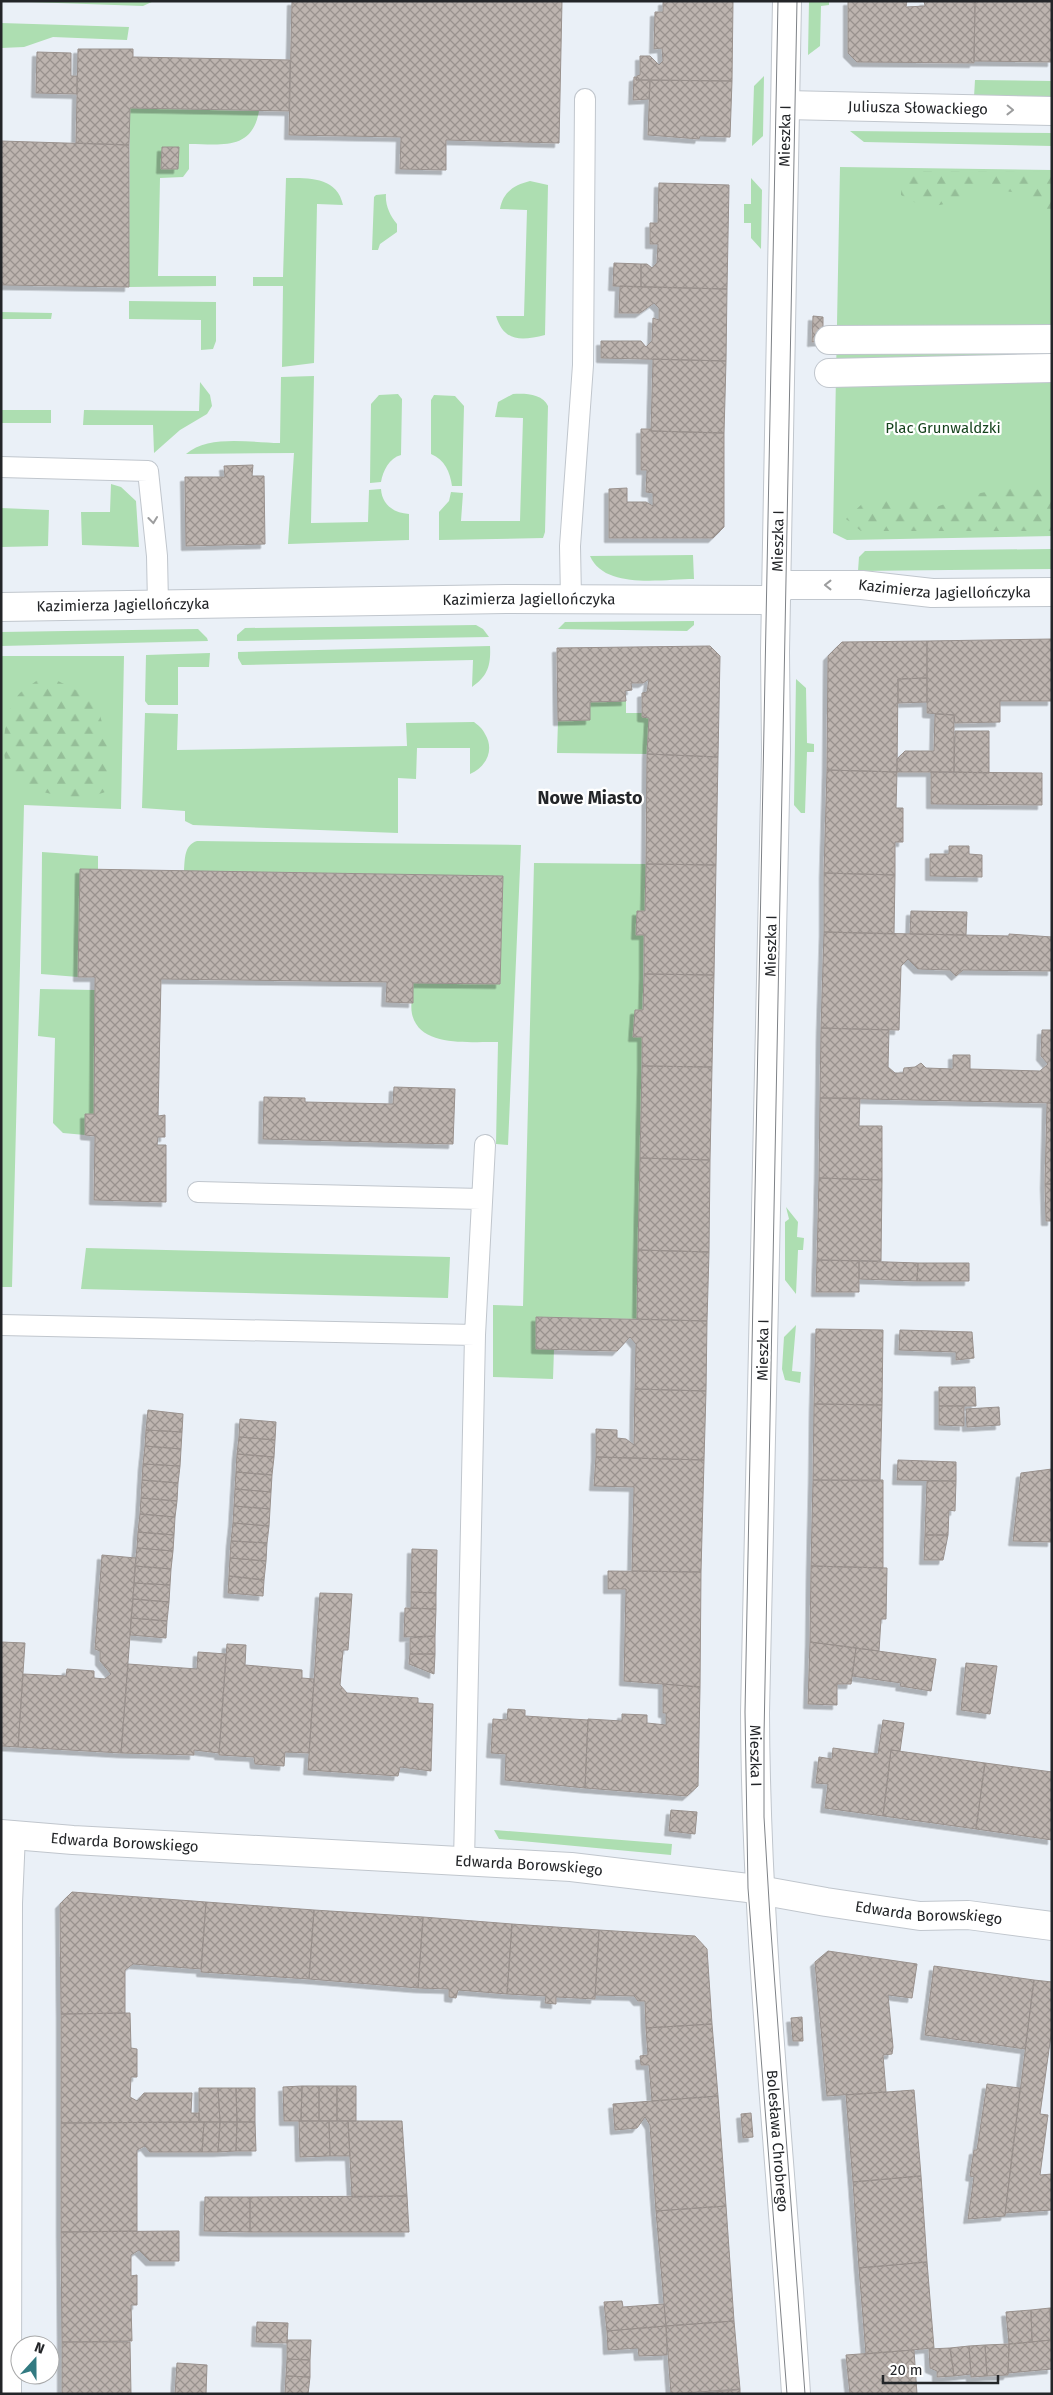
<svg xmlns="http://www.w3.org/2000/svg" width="1053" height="2395" font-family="'Fira Sans',sans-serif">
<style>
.green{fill:#addeb1}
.forest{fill:url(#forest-firs)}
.building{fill:url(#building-cross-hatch);stroke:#99918d;filter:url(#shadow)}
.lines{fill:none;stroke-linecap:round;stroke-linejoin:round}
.lane-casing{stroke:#c0c6cd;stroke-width:22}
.street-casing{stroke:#c0c6cd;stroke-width:30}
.lane{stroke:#fff;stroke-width:20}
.street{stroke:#fff;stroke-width:28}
.tram{stroke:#7e8287;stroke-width:1}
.oneway{stroke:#9c9d9e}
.labels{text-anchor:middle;stroke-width:4.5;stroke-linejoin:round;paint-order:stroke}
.street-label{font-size:15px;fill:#232528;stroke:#fff}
.park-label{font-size:15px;fill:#16431d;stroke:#fff}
.quarter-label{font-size:18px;font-weight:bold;fill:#232528;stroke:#fff}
</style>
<defs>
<pattern id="forest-firs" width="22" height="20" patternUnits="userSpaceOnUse" patternTransform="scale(1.25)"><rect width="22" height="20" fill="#addeb1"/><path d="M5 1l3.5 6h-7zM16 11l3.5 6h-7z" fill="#95be98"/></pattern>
<pattern id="building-cross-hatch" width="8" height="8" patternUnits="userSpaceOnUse" patternTransform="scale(1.25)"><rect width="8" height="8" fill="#bdb4af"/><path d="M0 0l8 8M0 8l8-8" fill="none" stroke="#99928e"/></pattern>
<filter id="shadow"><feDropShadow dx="-4.5" dy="4.5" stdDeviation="0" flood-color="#0004"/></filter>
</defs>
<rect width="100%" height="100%" fill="#eaf0f7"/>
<path class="green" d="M1,1H154L143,6Z
M809,1H829V5L821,6L820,46L808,55Z
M1,23L129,27L127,40L53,37L24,47L1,48Z
M764,76L763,136L752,146L754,86Z
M975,80L1052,81V98L974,97Z
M130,108L259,111C252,151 222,144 189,144V169L183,177L160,178L158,276H216V286L129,287Z
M850,131L1052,133V146L864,142Z
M840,167L1052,170V536L847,540L833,533Z
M286,178C310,178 337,177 343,205L317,204L314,363L282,367L283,286H253V277H283Z
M751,178L762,190L761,249L751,238V223H744V204H751Z
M530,181L548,185L545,335C521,341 504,342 496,316H524L527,210L500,209C503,192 514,185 530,181Z
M386,194C385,205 390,216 397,224V232L380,244L378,250H372L374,197L376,195Z
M129,301L216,302V341L213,349L201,350V320L129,319Z
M1,312L52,313L51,319H1Z
M314,376L311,523L368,522L369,490L381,489C382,505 394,513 409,514V540L288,544L294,453L186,454C209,434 252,443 280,443L281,377Z
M200,382L210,395L212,406L207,414L180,430L154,453L153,425H83L84,410L199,411Z
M398,394L402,399L401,455C389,458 383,471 381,482L370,483L371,404L379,395Z
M513,394C525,393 543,394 548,406L545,532L543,538L439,540V512L449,501L451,492L463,493L461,521H520L523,418L495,417L498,402Z
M434,395L455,396L464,406L462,486H452C450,472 445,460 431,454V400Z
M1,410H51V423H1Z
M111,484L121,487L136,501L139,547L82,545L81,512H110Z
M1,508L49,510L48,546L1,547Z
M1052,549V569L858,571L859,557L865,551Z
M693,555L694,579C662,579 605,590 590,556Z
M694,621V625L687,631L558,629L565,622Z
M476,625L483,629L489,637L237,641V635L245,628Z
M198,629L207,638L208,641L1,646V632Z
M490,646C491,665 488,676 472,687L473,660L242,665L238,658V652Z
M210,653L209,667H178V705H148L145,701L146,655Z
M1,656H124L121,809L24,805L12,1287H1Z
M796,679L806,688L807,743L814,744V752H807L805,813H801L794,805Z
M626,701V713H642V717L649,718L647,754L557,753L558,721L590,720V702Z
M145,713L178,714L177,750L407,746L406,723L474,722C478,725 483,729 485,734C495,750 486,767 470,774V748H417L416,779L398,778V833L193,825L185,821V811L142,808Z
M197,841L521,845L508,1145L496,1144L498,1042C472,1041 420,1049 412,1014C410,1005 413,993 413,983L500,984L503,876L184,871C185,859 184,845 197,841Z
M42,852L98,856V869H80L78,977L41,974Z
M534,863L646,864L645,911H637L636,935H644L637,1319L536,1317V1348L554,1349L553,1379L493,1377V1305L523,1306Z
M40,989L95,990L94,1114H85V1135L63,1133L53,1123L55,1038L38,1036Z
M786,1207L798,1222L797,1237L804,1238L803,1250H798L796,1294L785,1280V1222L789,1219Z
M86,1248L450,1257L448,1298L81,1289Z
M796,1325L792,1371L801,1372L800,1383L785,1380L782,1369L784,1337Z
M494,1830L672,1844L671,1855L499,1839Z"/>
<path class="forest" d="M913,171L1052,172V216L1020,193L980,188L954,202L925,208L901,195V177Z
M1010,487L1052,491V531H861L846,519L862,504L906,498L936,507L971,495Z
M39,679L58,681L96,700L114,768L110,790C102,793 93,797 84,798C68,800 19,788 9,775C0,755 3,711 20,693C25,688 33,684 39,679Z"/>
<path class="building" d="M292,1H562L559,143L446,140V170L400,169L401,137L289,135Z
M663,1H733L732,81L636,80L637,76L640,75V56H650L659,65L663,61L662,48L654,49L655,12H663Z
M848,1H907L906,7L925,6L924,1L975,2L974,63L857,62L848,53Z
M1052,1V62L974,61L975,1Z
M78,49H133V57L290,60L289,111L130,108L129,145L76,143Z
M37,52L71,53V76H77V94L36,93Z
M634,77H636V80H650L649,99L633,100Z
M650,80L732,81L730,137L700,136L699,139L648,135Z
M1,141L129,145V287L1,285Z
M162,147H179L178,169H161Z
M659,183L729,185L727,289L641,287V264H647L652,268L657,263L658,244H650V223H658Z
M614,263L641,264V287L613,286Z
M620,286L727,289L726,361L601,358V341H641L646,347L652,341L653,318L659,320V308L654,303L640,313H619Z
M813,316L823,317V341L812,342Z
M653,359L726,361L724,433L651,431Z
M641,429H651V431L724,433V527L713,538H609V489L627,488V502H646L653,506V493L646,492L647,470H641Z
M253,465L252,476H264L265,544L186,546L185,477H225L224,466Z
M1052,639V701H1000V722L955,723L954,715L927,713V641Z
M927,641V678L898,679L897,772L827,770L828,656L842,642Z
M710,646L720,656L718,757L647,754L649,718L642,717V693L647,692L649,679L643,683H631L632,690L625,691L626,701L590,702V720L558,721L557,648Z
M927,678V702L898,703V679Z
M935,714L954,715V772H897V759L905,751H934Z
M955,731H989V773L954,772Z
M647,754L718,757L716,865L646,864Z
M827,770L897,772L896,808H903V842H895V875L824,873Z
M931,772L1042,773V805L931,804Z
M949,846H969V854L982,855V877L930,876V854H949Z
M646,864L716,865L714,975L644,974V935H636L637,911H645Z
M80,869L503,876L500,984L413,983V1003L386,1002L387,982L161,979L158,1116L165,1115V1137H158L157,1145H166V1202L94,1200L95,1136L85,1135V1114H94L95,977H78Z
M824,873L895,875L894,934L824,932Z
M911,911L967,912L966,935L910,934Z
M824,932L1009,936V934L1052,937V971L963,970L956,976L950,970L918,969L908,959L901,966L899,1030L821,1028Z
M644,974L714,975L712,1067L642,1066V1037H633L635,1010H643Z
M821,1028L889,1030L888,1067L895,1073H903L904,1068L915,1067L921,1063L926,1068L953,1069V1055H970V1069L1040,1071L1048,1064L1041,1056L1042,1030H1052V1103L820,1098Z
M642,1066L712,1067L710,1160L640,1158Z
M394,1087L455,1089L453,1144L263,1139L264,1097L305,1098V1102L393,1104Z
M820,1098H860L859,1126H882V1180L819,1178Z
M1047,1103H1052V1184H1045Z
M640,1158L710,1160L709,1252L638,1250Z
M819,1178L882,1180L881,1261L817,1260Z
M1045,1184H1052V1221H1046Z
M638,1250L709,1252L707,1321L637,1319Z
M817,1260L859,1261V1292H816Z
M859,1261L918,1263L917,1281L859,1279Z
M918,1263H969V1281H917Z
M536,1317L707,1321L706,1391L635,1389L636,1344L630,1337L617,1351L536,1349Z
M816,1329L883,1330L882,1405L814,1404Z
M900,1330L972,1332L974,1358L956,1360V1352L899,1350Z
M939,1387H975L976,1406H939Z
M635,1389L706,1391L704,1460L596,1457V1429L617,1430V1438L626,1439L634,1445Z
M814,1404L882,1405L880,1481L813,1480Z
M939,1406H964V1426L939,1425Z
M999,1407L1000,1425L967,1427L966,1409Z
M148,1410L183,1414L182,1432L146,1430Z
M240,1419L276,1422L275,1440L239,1437Z
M146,1430L182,1432L181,1449L145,1446Z
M239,1437L275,1440L274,1457L237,1454Z
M145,1446L181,1449L180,1466L143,1464Z
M237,1454L274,1457L272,1475L236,1472Z
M596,1457L704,1460L701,1572L632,1571L634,1487L594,1486Z
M898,1460L956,1462V1481L897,1480Z
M143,1464L180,1466L178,1483L142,1480Z
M1052,1469V1542L1013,1541L1021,1473Z
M236,1472L272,1475L271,1492L235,1489Z
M142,1480L178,1483L177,1501L141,1498Z
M813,1480H883V1568L811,1566Z
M927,1481H956L955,1511L949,1510L948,1535H925Z
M235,1489L271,1492L270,1509L234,1506Z
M141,1498L177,1501L175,1517L140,1514Z
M234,1506L270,1509L269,1526L233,1523Z
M140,1514L175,1517L174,1535L138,1532Z
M233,1523L269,1526L267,1543L231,1541Z
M138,1532L174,1535L173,1551L137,1548Z
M925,1535H948L943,1560H924Z
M231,1541L267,1543L266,1561L230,1558Z
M137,1548L173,1551L171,1569L135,1566Z
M412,1549L437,1550L436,1593L411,1592Z
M102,1555L136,1558L121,1753L18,1747L23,1674L66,1676L67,1669L94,1671V1678L105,1679L111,1674L100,1661V1651L95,1649Z
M230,1558L266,1561L264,1580L229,1576Z
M135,1566L171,1569L170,1585L134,1583Z
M811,1566L887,1568L886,1619H881L879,1651L810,1642Z
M608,1571L701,1572L700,1687L624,1681L626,1589H608Z
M229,1576L264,1580L263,1596L228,1593Z
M134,1583L170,1585L169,1602L133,1599Z
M411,1592L436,1593V1609L411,1608Z
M320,1593L352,1594L348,1650H343L340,1685L347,1693L418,1698V1703L433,1704L431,1771L400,1767L398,1776L308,1770Z
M133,1599L169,1602L167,1621L131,1618Z
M405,1608L436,1609L435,1636L404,1637Z
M131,1618L167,1621L166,1638L130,1635Z
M435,1636V1654H410V1638Z
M1,1642L25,1643L18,1747L1,1746Z
M810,1642L856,1648L851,1684H837V1705L808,1704Z
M227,1644L246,1645L245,1665L302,1670V1678L314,1679L309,1753L285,1752L284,1766L255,1764L254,1757L219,1755Z
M856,1648L936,1659L931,1691L900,1686L901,1683L852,1676Z
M198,1652L226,1654L219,1753L194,1750V1755L121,1753L128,1664L197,1669Z
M410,1654H435L434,1674L409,1664Z
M966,1663L997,1666L990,1714L961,1710Z
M663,1684L700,1687L698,1786L687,1796L585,1788L588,1719L622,1721V1714L647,1715V1723L666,1725V1713H663Z
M508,1709L525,1710V1716L588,1720L585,1788L505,1780L506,1754L491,1753L493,1719L507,1720Z
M883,1720L904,1723L900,1751L891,1750L883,1816L825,1808L828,1784L816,1783L819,1757L832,1759L833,1748L878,1754Z
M891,1750L985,1763L976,1829L883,1816Z
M985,1763L1052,1772V1840L976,1829Z
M671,1810L697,1812L695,1834L669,1831Z
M72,1892L206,1902L201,1969L133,1964L125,1970V2013L61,2014L60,1904Z
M206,1902L314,1910L309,1979L201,1972Z
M314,1910L423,1917L418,1988L309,1979Z
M423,1917L512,1924L507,1994L458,1990L456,1998L449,1997V1989L418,1988Z
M512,1924L599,1930L595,1999L556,1997V2004L545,2003L546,1996L507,1994Z
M599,1930L695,1936L707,1949L712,2024L646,2028L645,2001H638L634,1996L595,1995Z
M828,1951L917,1964L912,1998L888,1995L893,2047L892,2054L883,2055L886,2092L827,2096L815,1962Z
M934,1966L1034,1980L1025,2049L925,2035Z
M1034,1980L1052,1982V2028L1040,2114L1048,2115L1040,2175L1052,2174V2210L1005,2213Z
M130,2013L131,2048L137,2049V2077H131L130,2097L137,2101L144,2093H192L191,2113H199V2122L61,2123V2014Z
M802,2017L803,2041H793L791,2018Z
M712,2024L718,2096L652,2101L649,2065H641L640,2056L648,2055L646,2028Z
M987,2084L1020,2088L1005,2216L968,2219L974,2177L970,2176L974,2150H977Z
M302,2086L301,2121H284L283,2087Z
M302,2086H319V2121H301Z
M319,2086H337V2121H319Z
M337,2086H356V2121H337Z
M199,2088H218L220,2122H199Z
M218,2088H236L237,2122H220Z
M236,2088H255V2122H237Z
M914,2090L921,2176L853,2182L846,2095Z
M718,2096L726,2206L656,2211L650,2125L645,2117L637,2128L615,2130L613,2104Z
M751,2113L753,2137L743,2138L741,2114Z
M299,2121H329L330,2156L300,2157Z
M329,2121H348L350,2156H330Z
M348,2121H402L407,2196L352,2197Z
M204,2122H220L218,2152H202Z
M204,2122L202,2152H150L145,2146L137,2150V2231L61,2232V2123Z
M220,2122H237L236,2151L218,2152Z
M237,2122H255L256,2151H236Z
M921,2176L927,2262L859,2268L853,2182Z
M407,2196L409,2232H250V2197Z
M205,2197H250V2232L204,2231Z
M726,2206L734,2321L666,2326L656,2211Z
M179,2231V2261H150L139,2250L131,2255V2276L137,2275V2305H131L132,2341L62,2342L61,2232Z
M927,2262L934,2348L866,2354L859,2268Z
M622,2301L623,2307L664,2304L666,2326L607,2331L604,2302Z
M1050,2308L1051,2340L1032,2342L1031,2310Z
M1050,2308H1052L1051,2340Z
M1031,2310L1032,2342L1009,2344L1006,2312Z
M734,2321L740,2389L671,2394L666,2326Z
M257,2322L288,2323L287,2343L256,2342Z
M666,2326L667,2355L639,2356L638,2348L608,2350L607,2331Z
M287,2340H311L310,2360L287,2359Z
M1051,2340L1052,2369L1008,2373L1009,2344Z
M62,2342H130L131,2394H62Z
M1009,2344L1008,2375L987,2376L985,2345Z
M985,2345L987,2376L971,2377L969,2346Z
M969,2346L971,2374L954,2376L950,2348Z
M950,2348L954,2376L937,2377V2371L930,2368L929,2349Z
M914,2350L917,2394H850L846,2355Z
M287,2359L310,2360V2377L286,2376Z
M177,2363L207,2365L206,2394H175Z
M286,2376L310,2377L308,2394H285Z
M740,2389V2394H692L736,2390Z"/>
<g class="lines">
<defs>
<path id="lane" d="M1,467L148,471L157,556L158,604
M571,599L570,546L583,365L585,99
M198,1192L481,1199
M1,1325L475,1335
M464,1862L475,1335L485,1145"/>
<g id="street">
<path id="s1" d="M787,1L775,652L776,751L755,1713C756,1940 782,2167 796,2394"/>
<path id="s2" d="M786,105L1052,111"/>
<path d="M829,340L1052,339"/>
<path d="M829,373L1052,368"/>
<path id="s3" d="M1,607L506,599L767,600L786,585H862L932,593L1052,592"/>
<path id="s4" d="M1,1834L73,1840L571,1867L748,1888L826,1902L920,1916L968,1915L1052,1926"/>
<path d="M7,2394L8,1903L11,1835"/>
</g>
</defs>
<use href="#lane" class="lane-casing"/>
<use href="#street" class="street-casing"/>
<use href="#lane" class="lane"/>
<use href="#street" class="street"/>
<path class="tram" d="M778,1L745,1712L748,1888L787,2394
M797,1L764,1736V1817L770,1918L805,2394"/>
</g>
<defs><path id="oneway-chevron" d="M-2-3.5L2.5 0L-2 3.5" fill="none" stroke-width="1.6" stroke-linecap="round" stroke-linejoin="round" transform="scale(1.25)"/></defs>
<g class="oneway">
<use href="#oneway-chevron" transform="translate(1010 110) rotate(1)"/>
<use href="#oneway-chevron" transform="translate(153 520) rotate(84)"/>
<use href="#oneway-chevron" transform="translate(828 585) rotate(180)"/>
</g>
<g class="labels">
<g class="street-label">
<text dy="5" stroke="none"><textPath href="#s2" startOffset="132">Juliusza Słowackiego</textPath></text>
<text transform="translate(785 136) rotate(-89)" y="5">Mieszka I</text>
<text transform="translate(778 541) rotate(-89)" y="5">Mieszka I</text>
<text dy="5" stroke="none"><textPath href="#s3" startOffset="949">Kazimierza Jagiellończyka</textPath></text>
<text dy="5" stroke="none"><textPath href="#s3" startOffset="528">Kazimierza Jagiellończyka</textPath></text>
<text dy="5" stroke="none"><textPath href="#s3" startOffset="122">Kazimierza Jagiellończyka</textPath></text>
<text transform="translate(771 946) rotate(-89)" y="5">Mieszka I</text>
<text transform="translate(763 1350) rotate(-89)" y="5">Mieszka I</text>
<text dy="5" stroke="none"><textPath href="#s1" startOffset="1755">Mieszka I</textPath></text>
<text dy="5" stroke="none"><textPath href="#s4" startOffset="124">Edwarda Borowskiego</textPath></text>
<text dy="5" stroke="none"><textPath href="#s4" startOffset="529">Edwarda Borowskiego</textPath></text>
<text dy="5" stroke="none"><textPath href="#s4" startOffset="932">Edwarda Borowskiego</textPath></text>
<text dy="5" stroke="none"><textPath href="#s1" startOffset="2141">Bolesława Chrobrego</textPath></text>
</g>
<g class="park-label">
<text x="943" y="433">Plac Grunwaldzki</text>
</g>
<g class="quarter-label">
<text x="590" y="804">Nowe Miasto</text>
</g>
</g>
<rect width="1053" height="2395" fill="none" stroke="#232528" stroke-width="5"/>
<g transform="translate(35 2360) rotate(21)"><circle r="24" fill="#ffffff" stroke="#a7a8a9"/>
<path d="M0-4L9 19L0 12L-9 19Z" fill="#327a81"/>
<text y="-8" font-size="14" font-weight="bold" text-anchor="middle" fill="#232528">N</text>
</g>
<path d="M883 2375v8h115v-8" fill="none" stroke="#232528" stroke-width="2.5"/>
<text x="890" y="2375" font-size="15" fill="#232528" stroke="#ffffff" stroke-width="4" paint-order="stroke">20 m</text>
</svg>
